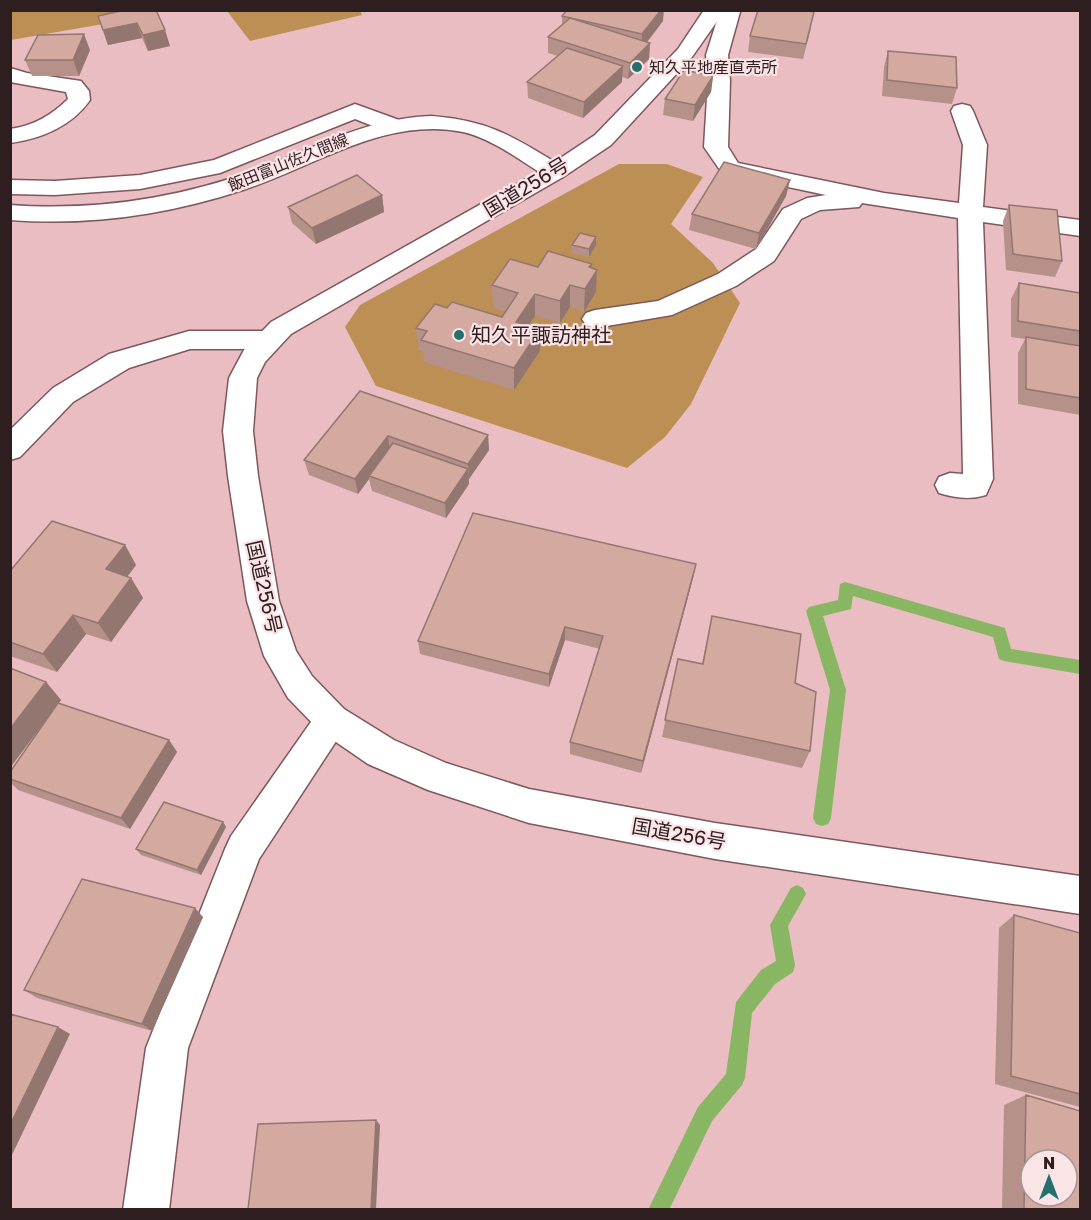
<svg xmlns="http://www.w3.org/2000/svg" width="1091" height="1220" font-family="'Golos Text','Noto Sans JP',sans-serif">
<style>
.green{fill:#bc8f54}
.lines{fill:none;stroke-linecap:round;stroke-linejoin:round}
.stream{fill:#89b663;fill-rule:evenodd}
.minor-casing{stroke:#7d575b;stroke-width:3}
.major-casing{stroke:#7d575b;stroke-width:3}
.highway-casing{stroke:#7d575b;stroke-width:3}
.minor{fill:#fff;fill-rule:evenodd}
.major{fill:#fff;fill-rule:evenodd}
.highway{fill:#fff;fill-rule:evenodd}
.wall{fill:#b5918a}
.shaded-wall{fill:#947670}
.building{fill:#d3a9a0;stroke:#947670;stroke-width:1.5;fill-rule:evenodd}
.poi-dot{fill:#25706d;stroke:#fbe4e6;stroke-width:2}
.labels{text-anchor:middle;stroke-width:4.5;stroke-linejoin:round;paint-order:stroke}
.far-poi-label{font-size:16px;fill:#2e1e20;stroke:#fbe4e6;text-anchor:start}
.far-street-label{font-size:16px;fill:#2e1e20;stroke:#fbe4e6}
.street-label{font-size:20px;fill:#2e1e20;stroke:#fbe4e6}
.poi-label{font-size:20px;fill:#2e1e20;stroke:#fbe4e6;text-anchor:start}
</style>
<rect width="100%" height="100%" fill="#e9bdc1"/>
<path class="green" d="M360,10L362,15L250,41L227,11Z
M11,11H153L132,19L11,40Z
M619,164H667L703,177L671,224L713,263L740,303L691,404L665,437L627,468L376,386L345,327L360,305Z"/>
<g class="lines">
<path class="stream" d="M845,582L1005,628L1011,649L1080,660V674L1004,661L999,659L993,637L853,596L851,609L823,616L846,690L831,818L828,824L822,826L816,824L813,818L830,690L806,611L809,607L838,600L840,584Z
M797,885L803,888L806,894L788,926L795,965L793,972L775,984L752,1013L745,1078L742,1085L712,1121L669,1210H648L698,1107L726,1074L736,1002L761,970L776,961L770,925L791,888Z"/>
<defs>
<path id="minor" d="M716,10L740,12L728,55L730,81L728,147L738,163L884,193L959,203L963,145L951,111L954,106L962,104L970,106L973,111L987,145L983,207L1080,220V236L983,222L993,479L986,495C970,500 955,498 939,493L935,485L939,477L950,473L963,474L958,218L862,203L859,207L820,210L801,219L774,261L736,286L672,315L595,328L586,325L582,319L586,313L595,310L658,301L718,274L756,249L783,209L807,198L826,195L722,173L704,147L708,81L706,55L719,14Z
M10,68L27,73L81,81L89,91L90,100C72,126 41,139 10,143V129C33,126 52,115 68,99L66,92L10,82Z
M355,104L399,120L402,125L399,130L391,132L383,130L355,119L220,173L140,189L55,195L10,194V180L55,181L140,175L214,160Z
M189,331H268L278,333L282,340L278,347L268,349H190L129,368L73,402L20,457L10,460V430L53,388L109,354Z
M332,704L344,709L350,720L259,859L188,1048L169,1210H123L146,1048L225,849L231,836L320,709Z"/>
<path id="major" d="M431,116C492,121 513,137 563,167L567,172L563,177L555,179L547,177C521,161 493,139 463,132C385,116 314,167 243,190C167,215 90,226 10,220V205C94,211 175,199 253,171C317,148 362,119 431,116Z"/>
<path id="highway" d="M704,10H725L692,57L611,145L563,177L291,334L265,362L257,378L253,431L258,476L279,601L296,651L312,676L344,709L394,740L446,763L529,789L715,823L1080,876V914L715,859L529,823L428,790L368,764L320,731L288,698L264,656L247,601L228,476L223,431L229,378L244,350L271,322L547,167L595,135L678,49Z"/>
</defs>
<use href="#minor" class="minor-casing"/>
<use href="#major" class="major-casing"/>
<use href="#highway" class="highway-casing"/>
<use href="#minor" class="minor"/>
<use href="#major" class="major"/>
<use href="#highway" class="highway"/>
</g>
<path class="wall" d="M125,10L170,46L148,51L142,38L108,45L98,16Z
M562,16L663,21L647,42L650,43L649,59L628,79L622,77V82L583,118L528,98L527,82L558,56L548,53V37L562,25Z
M811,28L803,59L748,52L750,36Z
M1080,29V52L1079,51V32Z
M90,50L79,76H32L25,60Z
M888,51L957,88L952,104L882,96L884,67Z
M713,76L711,92L693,121L663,115L665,99Z
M790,180L786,196L756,249L689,230L692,214Z
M382,195L384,212L316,244L292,223L288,207Z
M1009,205L1062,261L1055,277L1006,270L1003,221Z
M596,237V245L589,257L572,253V245Z
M538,267L592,268L597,270L596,292L584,312L570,307L560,323L535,316L529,326L540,351L514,390L424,362L423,351L419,350L416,328L447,308L502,317L506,312L493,308L492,285Z
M1019,283L1080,293V415L1018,404V353L1025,339L1011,337V299Z
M360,391L488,435L489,450L469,479V484L446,518L372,491L369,479L358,494L309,475L304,460Z
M125,545L136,565L127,577L131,578L143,598L111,642L86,634L57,672L10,656V571Z
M696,564L693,578L641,773L570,754V742L600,649L565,640L549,687L420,654L418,641Z
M712,616L795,683L810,751L802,768L662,737L678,659L702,664Z
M46,682L61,700L59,703L169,740L177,752L130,829L18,790L10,782V772L51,713Z
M223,822L226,827L201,875L141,855L136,849Z
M1014,915L1080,933V1107L995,1084L999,928Z
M203,917L152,1031L37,998L24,990Z
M1026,1095L1080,1209H1002L1004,1105Z"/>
<path class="shaded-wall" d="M661,10H664L663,21L641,50L642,34Z
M137,23L142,38L108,45L103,30Z
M165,30L170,46L148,51L143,35Z
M84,34L90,50L79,76L73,60Z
M650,43L649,59L628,79L630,63Z
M623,66L622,82L583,118L584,102Z
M713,76L711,92L693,121L695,105Z
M790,180L786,196L756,249L759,233Z
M382,195L384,212L316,244L312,228Z
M596,237V245L589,257V249Z
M592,264L591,279L597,270L596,292L584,312L585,289L589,267Z
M570,285V307L560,323V301Z
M535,294V316L517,344L516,322Z
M540,329V351L514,390V368Z
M488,435L489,450L469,479L468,464Z
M388,436L390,451L369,476V479L358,494L355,479Z
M468,469L469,484L446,518L445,503Z
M125,545L136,565L118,589L106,569Z
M696,564L693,578L641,773L643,761Z
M131,578L143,598L111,642L98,623Z
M73,615L86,634L57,672L43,654Z
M565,627V640L549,687V674Z
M46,682L61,700L10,768V729Z
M169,740L177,752L130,829L121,818Z
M223,822L226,827L201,875L197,870Z
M195,908L203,917L152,1031L142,1024Z
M58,1027L70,1034L10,1159V1125Z
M376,1120L380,1125L376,1209H371Z"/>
<path class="building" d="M125,10H156L165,30L143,35L137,23L103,30L98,16Z
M567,10H661L642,34L562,16Z
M758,10H803L814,12L806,44L750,36Z
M570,18L650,43L630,63L548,37Z
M84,34L73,60H25L38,35Z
M567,48L623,66L584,102L527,82Z
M888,51L956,57L957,88L887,80Z
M684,70L713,76L695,105L665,99Z
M724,162L790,180L759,233L692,214Z
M357,175L382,195L312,228L288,207Z
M1009,205L1057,210L1062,261L1013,254Z
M580,233L596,237L589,249L572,245Z
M548,251L592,264L589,267L597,270L585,289L570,285L560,301L535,294L516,322L540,329L514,368L421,340L427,331L416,328L435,304L447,308L452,302L502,317L518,293L492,285L510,259L538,267Z
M1019,283L1080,293V331L1018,321Z
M1026,337L1080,346V398L1026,389Z
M360,391L488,435L468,464L388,436L355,479L304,460Z
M393,443L468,469L445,503L369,476Z
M473,513L696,564L643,761L570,742L603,636L565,627L549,674L418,641Z
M52,521L125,545L106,569L131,578L98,623L73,615L43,654L10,642V571Z
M712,616L801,634L795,683L816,692L810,751L665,720L678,659L703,664Z
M10,668L46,682L10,729Z
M58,703L169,740L121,818L10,779V772Z
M164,802L223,822L197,870L136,849Z
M82,879L195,908L142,1024L24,990Z
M1014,915L1080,933V1094L1011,1076Z
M10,1014L58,1027L10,1125Z
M1026,1095L1080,1111V1209H1024ZM1031,1160H1067V1196H1031Z
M376,1120L371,1209H248L258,1124Z"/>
<g class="poi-dot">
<circle cx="637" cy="67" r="6"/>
<circle cx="459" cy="335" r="6"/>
</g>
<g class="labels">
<g class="far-poi-label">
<text x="649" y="73">知久平地産直売所</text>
</g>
<g class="far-street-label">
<text transform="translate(288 162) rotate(-22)" y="6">飯田富山佐久間線</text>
</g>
<g class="street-label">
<text transform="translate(526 187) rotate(-31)" y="7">国道256号</text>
<text transform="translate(264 587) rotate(77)" y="7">国道256号</text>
<text transform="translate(679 834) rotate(10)" y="7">国道256号</text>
</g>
<g class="poi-label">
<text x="471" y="342">知久平諏訪神社</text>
</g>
</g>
<rect width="1091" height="1220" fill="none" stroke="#2e1e20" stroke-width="24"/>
<g transform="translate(1049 1178)"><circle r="28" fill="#fbe4e6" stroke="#a99597" stroke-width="1.5"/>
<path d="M0-4.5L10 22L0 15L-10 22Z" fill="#25706d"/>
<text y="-9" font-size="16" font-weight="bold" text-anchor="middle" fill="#2e1e20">N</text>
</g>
</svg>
